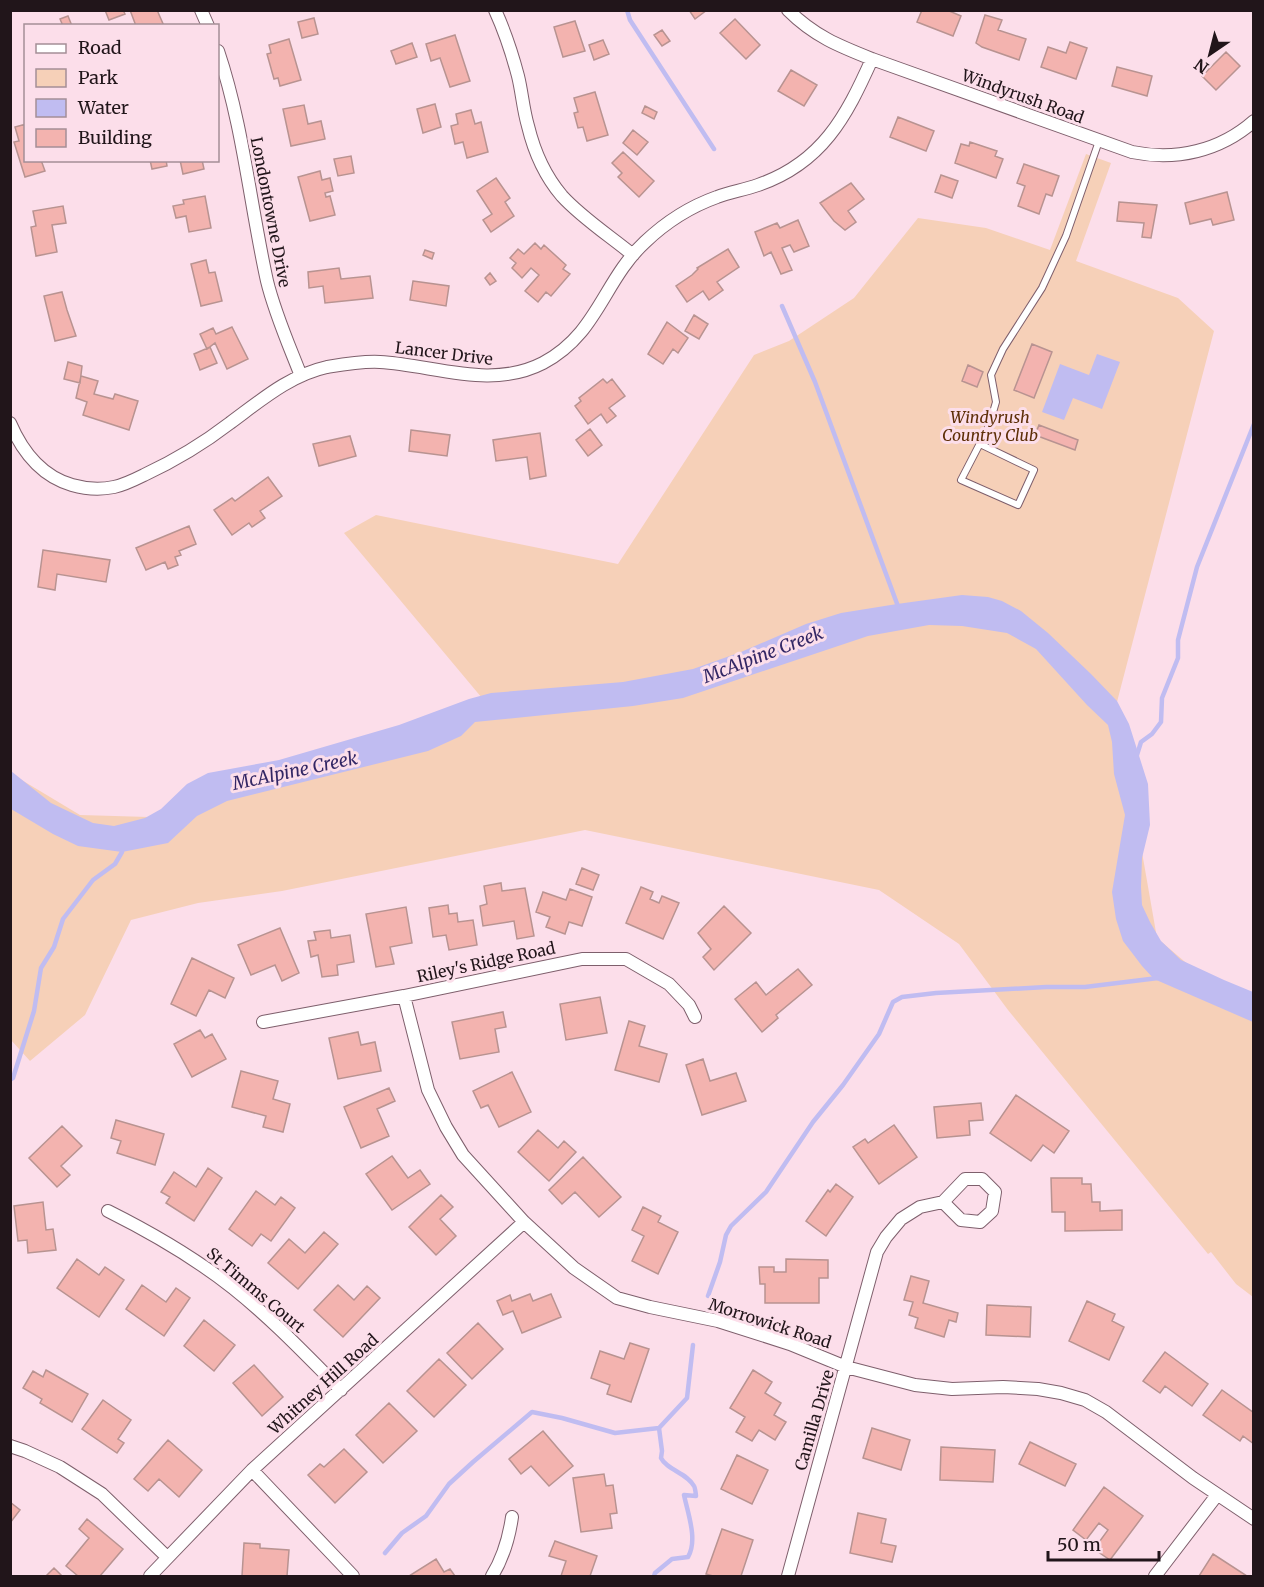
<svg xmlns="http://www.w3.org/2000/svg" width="1264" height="1587" font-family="Merriweather,serif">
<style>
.green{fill:#f6d0b8}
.water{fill:#c0bcf1}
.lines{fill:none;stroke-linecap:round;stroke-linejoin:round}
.stream{stroke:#c0bcf1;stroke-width:4.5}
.building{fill:#f3b3af;stroke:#b89391;stroke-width:1.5}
.lane-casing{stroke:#7e5f6c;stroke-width:8}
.street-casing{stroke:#7e5f6c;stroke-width:14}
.lane{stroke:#fff;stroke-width:6}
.street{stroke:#fff;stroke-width:12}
.labels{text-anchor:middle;stroke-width:6;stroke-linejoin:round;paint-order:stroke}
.street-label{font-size:16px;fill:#21151a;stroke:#fcdeea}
.park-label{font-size:16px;font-style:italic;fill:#5e2f08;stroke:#fcdeea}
.water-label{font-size:18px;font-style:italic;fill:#332765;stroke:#fcdeea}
</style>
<rect width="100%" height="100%" fill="#fcdeea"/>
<path class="green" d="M1086,154L1111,163L1076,261L1178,298L1214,331L1112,721L1125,755L1157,938L1253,1020V1297L1236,1284L1211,1252L1208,1254L1008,1010L959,944L879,890L585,830L282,891L198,903L131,920L85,1015L30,1061L11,1040L10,773L80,815L149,817L487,704L344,533L376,515L618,564L754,355L789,341L854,298L918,218L986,228L1050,250Z"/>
<path class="water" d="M1097,354L1120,362L1102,409L1073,398L1064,420L1042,412L1060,364L1089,375Z
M962,595L988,597L1002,601L1021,611L1048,633L1091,674L1117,701L1129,724L1148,784L1150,825L1142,858L1141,887L1142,905L1150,922L1161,941L1181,960L1224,980L1253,992V1022L1154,979L1142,966L1123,941L1116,919L1112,892L1125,815L1114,774L1112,742L1108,725L1087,705L1036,649L1007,633L962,626L929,625L868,636L683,698L633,706L475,722L461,736L428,751L227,801L197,816L168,843L122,852L78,846L53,834L11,809V771L51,803L93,823L114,826L145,818L161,809L187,784L208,773L279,760L399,725L469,699L491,693L623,682L693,669L741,652L806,624L841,613L897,604Z"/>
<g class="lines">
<path class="stream" d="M627,10L630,20L714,149
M782,306L815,382L899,609
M1136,758L1141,742L1152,734L1161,722L1162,698L1178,658V640L1197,567L1254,424
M10,1080L13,1078L34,1011L41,968L54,947L63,919L93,880L115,864L122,852V846
M708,1296L720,1262L726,1235L731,1226L766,1192L813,1122L843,1085L879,1034L893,1002L902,997L936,993L1046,987H1085L1158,978
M385,1553L402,1533L426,1516L449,1484L473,1462L532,1412L562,1418L615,1433L659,1428L687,1398L693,1345
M654,1576L655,1573L672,1559L688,1557C698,1540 688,1514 684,1495L696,1496C696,1495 695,1487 694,1486C687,1473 667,1470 661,1458L662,1451L659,1428"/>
</g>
<path class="building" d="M105,10H123L125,14L109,20Z
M130,10H157L164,26H136Z
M689,10H707L695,19Z
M922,10H947L961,16L953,36L917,22Z
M985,15L1002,20L998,30L1026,39L1019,60L982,47L976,43Z
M68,16L72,26H63L60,19Z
M314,18L318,34L302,38L298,22Z
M735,19L760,45L746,59L720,33Z
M575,21L585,51L563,57L554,27Z
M662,30L670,41L662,46L654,35Z
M455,35L470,81L450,87L440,58L431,61L426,44Z
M289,39L301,80L280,86L278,78L274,79L267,54L271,53L269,45Z
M603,40L609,54L594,60L589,45Z
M1070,42L1087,48L1076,79L1041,67L1048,47L1066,53Z
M412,43L417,57L396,64L391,51Z
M1226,52L1240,66L1216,90L1202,76Z
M1117,67L1152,76L1147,96L1112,86Z
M791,70L817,85L804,106L778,91Z
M595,92L608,135L587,141L583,127L578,128L574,113L578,112L574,98Z
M435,104L441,127L423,133L417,109Z
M304,105L308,124L321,121L325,139L291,146L283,109Z
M645,106L657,112L654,119L642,113Z
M471,110L475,124L481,122L488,152L467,158L463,142L455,144L451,126L458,124L456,114Z
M898,117L934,131L926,151L890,137Z
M26,124V160H41L45,171L25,177L14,142L19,141L15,127Z
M633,130L648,142L637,155L623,143Z
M970,142L997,151L995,156L1003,159L996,178L955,163L961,144L969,146Z
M623,152L654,181L639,197L618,177L622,173L612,163Z
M351,156L354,173L338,176L334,159Z
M150,160H166L167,166L152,169Z
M180,160H202L204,169L183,174Z
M1024,164L1059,176L1052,196L1046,194L1039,214L1018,206L1025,186L1017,183Z
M320,171L322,180L330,178L333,191L325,193L326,197L330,196L335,215L310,221L298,177Z
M941,175L958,181L952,198L935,192Z
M496,178L510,198L505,202L514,216L491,232L483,220L492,214L477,191Z
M851,183L864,199L848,211L856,222L845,230L834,221L820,203Z
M1227,192L1234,220L1213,225L1211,219L1190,224L1185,203Z
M205,196L211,228L189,232L186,216L176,218L173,206L184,204L183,200Z
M1119,202L1157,205L1151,238L1142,237L1144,223L1117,221Z
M63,206L66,223L52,225L57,252L36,256L31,227L36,226L33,211Z
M798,220L809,246L794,252L790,245L782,248L792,270L781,274L771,252L764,256L755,232L777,223L780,228Z
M535,243L541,249L544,245L566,265L563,269L570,274L551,296L546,292L538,302L525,291L539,275L531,268L522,278L512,268L516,263L510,258L518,249L524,254Z
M728,249L739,267L717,282L723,290L709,300L703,291L687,302L676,286L692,275L698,269L697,268Z
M425,250L434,253L432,259L423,255Z
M206,260L209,273L215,272L222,301L201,306L191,264Z
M339,268L341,279L370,276L373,298L325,303L323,286L309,288L308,272Z
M490,273L496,281L490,285L485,278Z
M413,281L449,286L446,306L410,300Z
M62,292L67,310L76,336L55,341L44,296Z
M694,315L708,324L699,339L685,331Z
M667,322L688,338L678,353L673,349L663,364L648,354Z
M232,327L248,359L227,369L215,343L207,349L200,334L213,328L216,334Z
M1032,344L1052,352L1034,398L1014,390Z
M210,347L217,363L200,370L194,354Z
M68,362L82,366L80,383L64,379Z
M968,365L983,372L977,387L962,381Z
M81,376L98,381L94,394L113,399L115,394L138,401L129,430L83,415L87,402L76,398Z
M603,379L607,383L612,379L625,396L609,408L616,416L607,423L601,414L588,424L575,406L581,401L579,398Z
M1039,425L1078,440L1075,450L1035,435Z
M590,429L602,445L588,456L576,440Z
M411,430L450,435L447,456L409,451Z
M540,433L546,476L530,479L527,457L496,461L493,440Z
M350,436L356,456L319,466L313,444Z
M268,477L282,496L260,511L265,518L252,527L249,523L232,535L214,510L232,498L235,501Z
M189,526L196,544L179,551L181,555L175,557L178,565L168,569L165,562L146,570L136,548Z
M43,550L110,560L106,582L57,574L55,590L38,587Z
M582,868L599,875L593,890L576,884Z
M501,883L502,891L525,888L534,936L517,939L514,921L483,926L480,906L487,904L484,886Z
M641,887L653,892L650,899L659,903L662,896L679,903L663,939L626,923Z
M570,889L592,897L582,926L569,922L565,934L546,927L550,917L536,912L543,892L566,900Z
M448,905L449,914L457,913L458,922L473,920L477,945L449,950L446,935L433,937L429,908Z
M724,906L751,933L714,970L703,957L711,949L698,933Z
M406,907L412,943L390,947L394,964L376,967L366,914Z
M280,928L299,973L282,981L275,965L251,975L238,945Z
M330,930L331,938L350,935L354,962L337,965L338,975L322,977L318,955L311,957L308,941L316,940L314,932Z
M192,958L234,978L225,998L209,990L196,1016L171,1004Z
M798,969L812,985L776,1015L778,1018L762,1032L735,999L756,982L766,995Z
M600,997L607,1033L566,1040L560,1004Z
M503,1012L506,1027L495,1029L499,1052L460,1059L452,1022Z
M629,1021L645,1026L639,1046L667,1054L659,1082L615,1070Z
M200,1030L205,1038L212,1034L226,1059L192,1077L174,1044Z
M358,1032L361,1045L375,1042L381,1071L338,1079L329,1038Z
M703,1059L710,1081L736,1073L746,1101L702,1115L686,1065Z
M241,1071L278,1081L273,1099L290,1104L283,1132L263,1127L266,1116L232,1107Z
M512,1072L531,1112L499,1127L488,1105L481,1108L473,1091Z
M389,1088L395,1101L377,1109L389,1136L361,1148L344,1107Z
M1016,1095L1069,1131L1054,1153L1043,1145L1031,1161L990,1133Z
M981,1103L983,1120L969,1121L970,1135L937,1138L934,1107Z
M116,1120L164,1134L155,1165L117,1153L121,1141L111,1138Z
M894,1125L917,1157L879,1184L853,1147L865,1139L868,1143Z
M62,1126L82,1146L61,1166L70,1175L57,1187L29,1158Z
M538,1130L558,1148L564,1141L576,1152L549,1181L518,1152Z
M392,1156L408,1178L420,1170L430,1184L392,1210L366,1174Z
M583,1157L621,1197L599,1217L575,1192L562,1204L549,1190Z
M208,1168L222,1178L194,1221L166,1203L170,1197L161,1192L174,1172L196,1187Z
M1051,1178H1082V1184H1091L1092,1202H1100V1211L1122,1210V1230L1065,1231V1212H1052Z
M836,1184L853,1197L826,1236L806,1221L828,1190L830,1192Z
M256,1191L275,1205L281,1197L295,1208L271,1241L261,1234L252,1246L229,1229Z
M441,1195L453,1207L440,1219L456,1236L436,1255L409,1227Z
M43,1202L46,1230L53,1229L56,1250L28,1253L27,1240L18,1241L14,1206Z
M643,1207L661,1216L658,1222L678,1232L658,1274L632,1261L644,1236L632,1230Z
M324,1232L338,1244L298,1289L268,1263L289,1239L305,1253Z
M77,1259L99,1275L105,1267L124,1280L99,1317L57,1288Z
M786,1259L828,1260V1278H819V1303H765V1284H760L759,1267H774V1272H786Z
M911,1276L929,1281L923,1303L958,1313L956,1322L949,1320L944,1337L915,1328L918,1318L909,1315L913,1302L904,1300Z
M142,1285L166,1302L176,1288L190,1298L164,1336L126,1309Z
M338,1285L354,1300L367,1286L380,1298L343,1337L314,1310Z
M530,1294L533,1301L551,1294L561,1317L522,1333L513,1311L503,1315L497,1301L510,1295L512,1301Z
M1087,1301L1115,1314L1112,1321L1124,1327L1109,1360L1069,1341Z
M987,1305L1031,1307L1030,1337L986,1335Z
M204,1320L235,1345L214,1371L184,1346Z
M478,1323L503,1349L472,1379L447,1353Z
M630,1343L649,1349L631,1402L607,1394L610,1385L591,1378L600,1351L624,1359Z
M1165,1352L1208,1384L1192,1406L1165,1386L1160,1393L1143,1381Z
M439,1359L466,1385L434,1417L407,1391Z
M254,1365L283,1397L262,1416L233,1383Z
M46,1370L88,1394L72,1422L40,1403L42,1399L23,1388L33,1371L43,1377Z
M753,1370L772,1382L765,1393L781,1403L774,1415L786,1422L775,1440L759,1430L752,1441L736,1432L745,1417L730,1408Z
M1222,1390L1254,1413V1444L1243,1436L1240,1441L1203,1415Z
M103,1400L131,1420L118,1439L124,1443L117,1453L82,1429Z
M389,1403L417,1431L383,1463L356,1435Z
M872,1428L910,1440L901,1470L863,1458Z
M543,1431L573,1466L549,1486L531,1466L521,1474L509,1459Z
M168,1440L202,1470L179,1497L159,1479L148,1491L134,1479Z
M1030,1442L1076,1464L1065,1486L1019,1464Z
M941,1447L995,1450L993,1482L940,1480Z
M344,1449L367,1472L335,1503L308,1475L320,1464L324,1467Z
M737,1455L768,1470L752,1504L721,1489Z
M604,1474L606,1486L613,1485L617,1513L610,1514L612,1528L581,1532L573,1478Z
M1104,1487L1143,1516L1110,1560L1094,1549L1108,1530L1099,1523L1086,1540L1073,1530Z
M10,1502L20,1510L10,1523Z
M858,1513L886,1519L881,1543L896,1546L892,1562L850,1553Z
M87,1519L123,1549L100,1576H78L66,1566L89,1538L79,1529Z
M722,1529L753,1540L741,1576H713L706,1574Z
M555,1541L597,1556L590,1576H561L566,1561L549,1556Z
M244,1543L260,1544V1548L289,1550L287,1576H242Z
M1213,1554L1247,1576H1199Z
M436,1559L444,1572L450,1569L455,1576H409Z
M54,1568L62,1576H46Z"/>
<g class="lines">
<defs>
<path id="lane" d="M980,444L1034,470L1018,505L961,480L989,426L996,402L991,375L1003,349L1042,288L1066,236L1099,141"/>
<path id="street" d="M201,10L208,26
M495,10C505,32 512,53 518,76C522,92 523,109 528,126C534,151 545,176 562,196C582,218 610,236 633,255
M788,10C814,36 839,46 872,59L1132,152C1176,161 1220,151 1254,121
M218,51C243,125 250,204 267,281C275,314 289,345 301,376
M10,423C22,451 41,476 72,485C86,489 99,490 114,487C124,485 134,480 144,475C174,461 204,443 230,423C260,401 290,375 327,367C345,364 362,361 380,362C434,365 491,390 543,363C598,334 603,281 645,242C666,222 689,207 717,197C730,192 744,190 758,185C822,163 846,117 872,59
M404,996L428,1090L446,1127L463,1155L524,1222L574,1268L617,1298L650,1307L718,1321L790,1344L846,1367L915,1385L952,1389L1003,1387L1038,1389L1061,1393L1085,1400L1106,1412L1193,1478L1254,1519
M263,1022L404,996L582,959H626L669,984L689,1005L695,1017
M108,1211C152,1233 195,1258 233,1288C272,1319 306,1355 341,1390
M10,1446L25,1451L60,1467L102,1494L167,1557
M252,1470L353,1576
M150,1576L252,1470L524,1222
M492,1576C503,1558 509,1538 512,1517
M788,1576L877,1252L886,1237L901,1219L920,1207L943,1202L965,1179H982L995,1192L992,1211L980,1222L961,1220L943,1202
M1155,1576L1217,1495"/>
</defs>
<use href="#lane" class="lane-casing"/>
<use href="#street" class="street-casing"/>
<use href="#lane" class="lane"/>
<use href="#street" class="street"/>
</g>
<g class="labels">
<g class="street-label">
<text transform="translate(1023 96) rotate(20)" y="6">Windyrush Road</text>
<text transform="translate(271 212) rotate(79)" y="6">Londontowne Drive</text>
<text transform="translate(444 353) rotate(7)" y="6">Lancer Drive</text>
<text transform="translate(486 962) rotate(-12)" y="6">Riley's Ridge Road</text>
<text transform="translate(256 1290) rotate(40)" y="6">St Timms Court</text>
<text transform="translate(770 1323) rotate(18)" y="6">Morrowick Road</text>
<text transform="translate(323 1384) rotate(-42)" y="6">Whitney Hill Road</text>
<text transform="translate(814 1420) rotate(-74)" y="6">Camilla Drive</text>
</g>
<g class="park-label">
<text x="990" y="423">Windyrush<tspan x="990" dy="18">Country Club</tspan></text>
</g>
<g class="water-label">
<text transform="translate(763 655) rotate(-21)" y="6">McAlpine Creek</text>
<text transform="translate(295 771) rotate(-12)" y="6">McAlpine Creek</text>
</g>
</g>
<rect width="1264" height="1587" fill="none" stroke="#21151a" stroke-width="24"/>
<rect x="24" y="24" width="195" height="138" fill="#fcdeea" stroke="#a48e97" stroke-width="1.5"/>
<rect x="36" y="44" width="30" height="9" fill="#ffffff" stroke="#a48e97" stroke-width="1.5"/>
<text x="78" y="54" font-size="18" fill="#21151a">Road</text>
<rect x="36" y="69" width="30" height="18" fill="#f6d0b8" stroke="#a48e97" stroke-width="1.5"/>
<text x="78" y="84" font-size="18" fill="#21151a">Park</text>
<rect x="36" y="99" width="30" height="18" fill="#c0bcf1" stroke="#a48e97" stroke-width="1.5"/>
<text x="78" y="114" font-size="18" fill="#21151a">Water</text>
<rect x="36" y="129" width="30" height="18" fill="#f3b3af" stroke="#a48e97" stroke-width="1.5"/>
<text x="78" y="144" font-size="18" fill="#21151a">Building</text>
<g transform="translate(1210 54) rotate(215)" stroke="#fcdeea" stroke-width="4.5" paint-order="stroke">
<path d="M0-4.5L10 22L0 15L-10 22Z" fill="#21151a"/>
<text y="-9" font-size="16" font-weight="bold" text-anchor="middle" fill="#21151a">N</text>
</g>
<path d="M1048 1551v9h111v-9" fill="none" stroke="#21151a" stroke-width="3"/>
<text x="1057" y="1551" font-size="18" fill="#21151a" stroke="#fcdeea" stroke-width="4.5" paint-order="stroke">50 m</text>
</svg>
